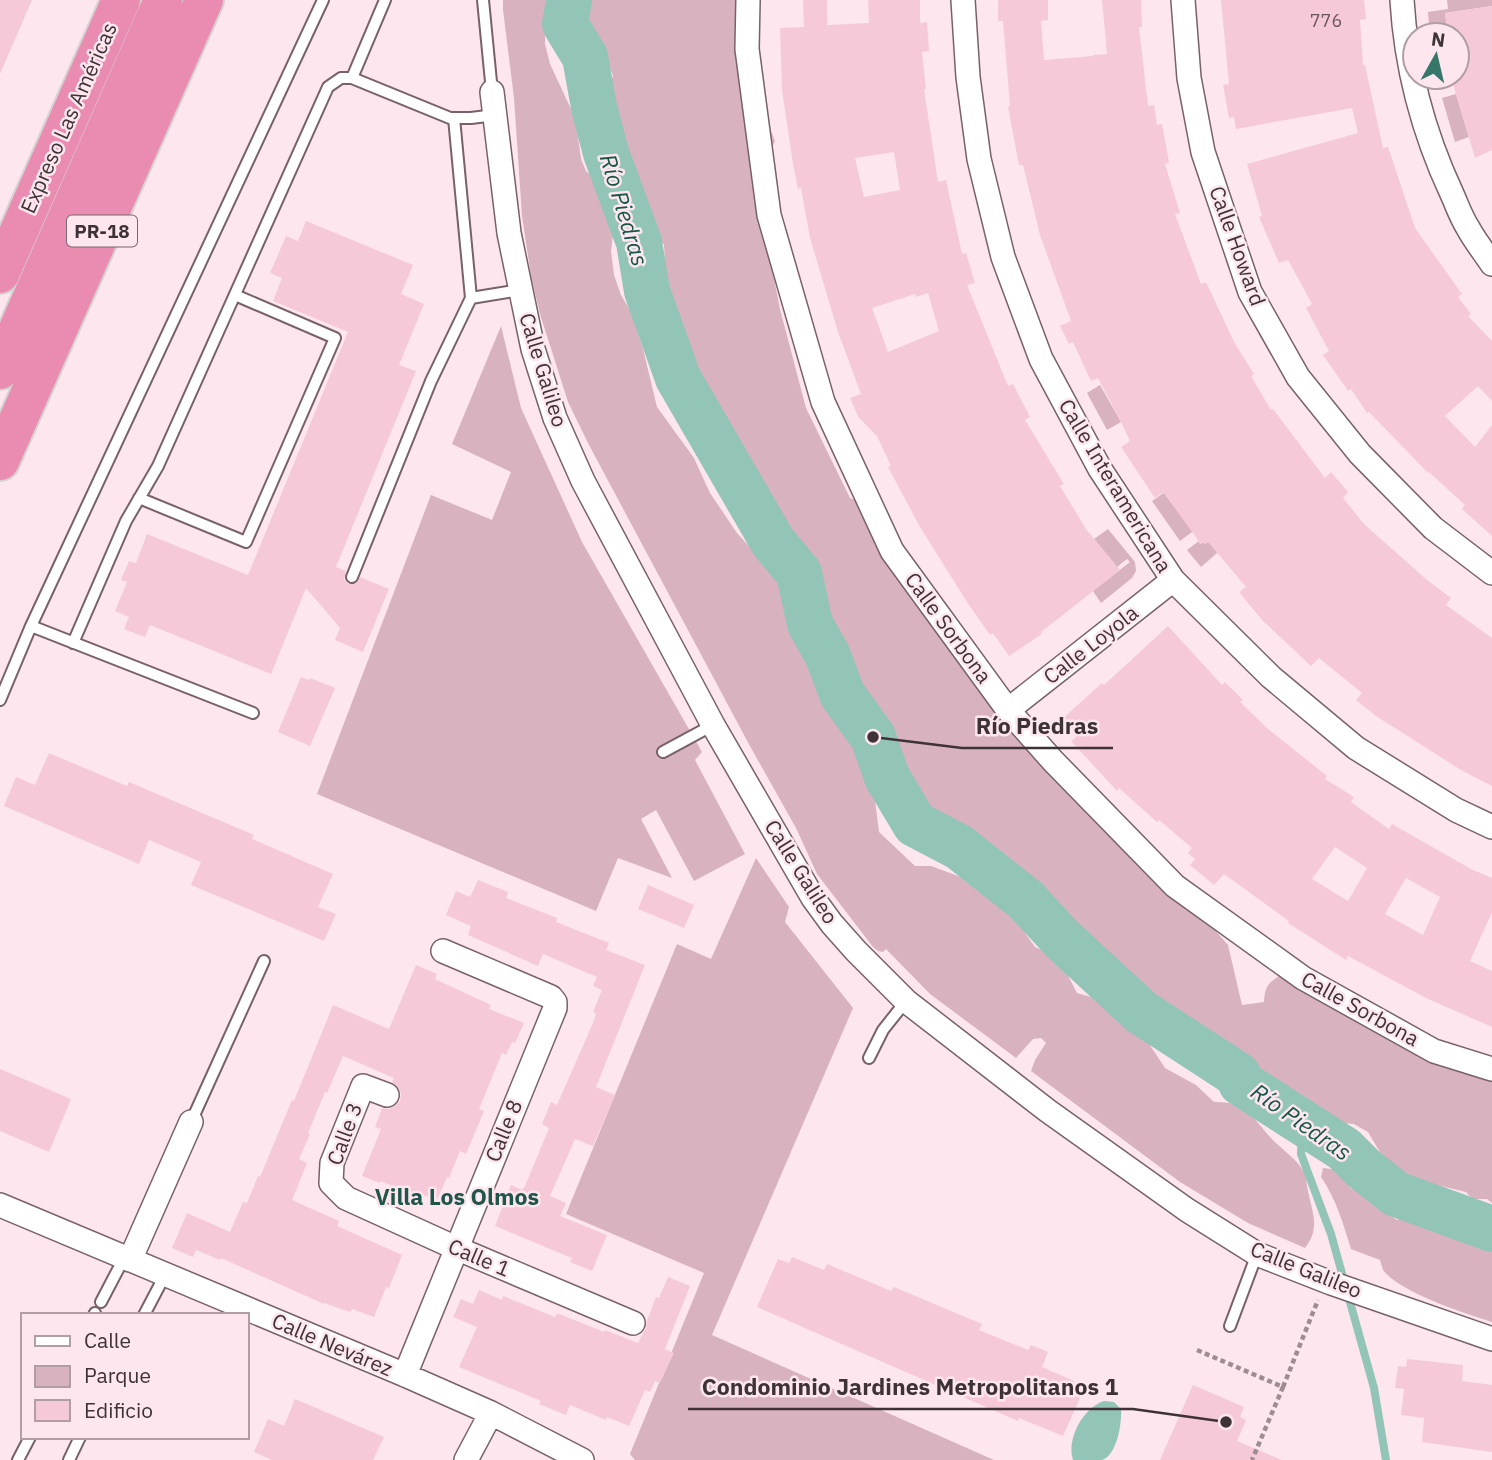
<svg xmlns="http://www.w3.org/2000/svg" width="1492" height="1460" font-family="'IBM Plex Sans',sans-serif">
<style>
.green{fill:#d9b2c0}
.water{fill:#93c4b8}
.lines{fill:none;stroke-linecap:round;stroke-linejoin:round}
.stream{stroke:#93c4b8;stroke-width:8}
.river{stroke:#93c4b8;stroke-width:46}
.building{fill:#f6c9d9;fill-rule:evenodd}
.service-casing{stroke:#796169;stroke-width:14}
.minor-casing{stroke:#796169;stroke-width:26}
.motorway-casing{stroke:#d4d2d3;stroke-width:42}
.path{stroke:#9d8d92;stroke-width:4.5;stroke-dasharray:5 3.5;stroke-linecap:butt}
.service{stroke:#fff;stroke-width:10}
.minor{stroke:#fff;stroke-width:23}
.motorway{stroke:#ea8cb2;stroke-width:38}
.labels{text-anchor:middle;stroke-width:5;stroke-linejoin:round;paint-order:stroke}
.number-label{font-size:18px;fill:#6b585f}
.shield{fill:#fde6ee;stroke:#77696d;stroke-width:2}
.shield-label{font-size:19px;font-weight:bold;fill:#3d3336}
.street-label{font-size:21px;fill:#3d3336;stroke:#fde6ee}
.water-label{font-size:23px;font-style:italic;fill:#14574a;stroke:#fde6ee}
.neighbourhood-label{font-size:23px;font-weight:bold;fill:#1f554b;stroke:#fde6ee}
.leader{fill:none;stroke:#3d3336;stroke-width:2.5}
.callout-dot{fill:#3d3336;stroke:#fde6ee;stroke-width:2.5}
.callout-label{font-size:23px;text-anchor:middle;font-weight:bold;fill:#3d3336;stroke:#fde6ee;stroke-width:5;stroke-linejoin:round;paint-order:stroke}
</style>
<rect width="100%" height="100%" fill="#fde6ee"/>
<path class="green" d="M503,0H547L545,3V44L550,64L571,109L577,129L581,159L586,171L605,188L612,208L614,226L611,251L614,275L621,295L631,312L643,349L657,407L694,458L710,493L737,533L759,557L771,556C775,559 780,563 783,568C796,586 788,608 790,628L825,695L844,729L867,764L875,800L879,832L915,866H931L999,891L1012,904L1020,916L1025,933L1035,947L1059,958L1077,993L1109,1002L1124,1012L1138,1027L1165,1068L1196,1085L1214,1102C1247,1101 1251,1116 1271,1138C1282,1150 1298,1159 1305,1174C1307,1181 1307,1189 1309,1196C1314,1217 1319,1230 1305,1248L1248,1223L1180,1182L1031,1071L1035,1060L1046,1043L1041,1038L1033,1039L1016,1058L930,994L886,949L883,952L878,951L873,947L817,874L796,828L751,748L589,445L568,402L540,314L531,276L522,216L514,98L503,10Z
M586,0H736L738,71L762,89L768,123L775,141L756,187L780,309L806,408L850,498L879,507L895,570L1228,945L1242,1005L1264,1002C1265,984 1269,983 1283,973L1492,1074V1203L1487,1199H1472L1466,1192L1429,1183L1400,1171L1384,1159L1368,1132L1354,1124L1320,1121L1309,1112L1287,1105L1274,1108L1263,1107L1240,1093L1217,1072L1170,1050L1156,1038L1134,994L1117,981L1085,949L1075,936L1029,885L1011,880L998,872L990,851L975,835L935,812L896,776L890,754L883,738L866,716L858,698L848,692L849,675L844,650L823,616L807,569L792,570L777,551L781,531L773,512L755,473L739,445L725,431L715,407L698,378L689,354L680,338L679,324L671,296L665,263L664,245L648,223L633,167L621,144L619,132L611,115L603,109L605,95L613,76C609,65 605,54 601,43C594,27 584,19 586,0Z
M1447,0H1492V6L1445,13L1448,35H1430L1428,12L1448,9Z
M1456,94L1469,137L1455,142L1442,98Z
M501,326L521,408L582,542L702,752L695,760L745,854L694,881L656,810L641,819L672,878L618,858L596,911L317,794L431,495L492,520L511,472L452,444Z
M1100,385L1121,422L1107,430L1087,393Z
M1218,455L1264,512L1201,567L1187,550L1199,541L1200,544L1203,542L1205,544L1224,530L1192,532L1180,541L1152,501Z
M1108,529L1135,562L1136,571L1132,578L1101,603L1093,591L1130,562L1127,559L1117,567L1094,539Z
M756,858L789,907L785,922L853,1008L712,1335L994,1460H635L630,1454L704,1273L566,1214L677,944L711,959Z
M1323,1168C1346,1170 1338,1176 1352,1189C1364,1187 1370,1190 1379,1198V1208L1397,1220C1413,1212 1424,1225 1437,1232L1441,1226H1462L1475,1231L1484,1237L1492,1249V1322C1466,1314 1399,1292 1383,1270C1383,1269 1380,1261 1380,1260L1351,1249C1343,1223 1336,1199 1321,1177Z"/>
<path class="water" d="M1104,1401L1114,1402L1121,1409C1122,1423 1117,1455 1102,1460C1094,1460 1081,1460 1073,1460C1066,1439 1083,1408 1104,1401Z"/>
<g class="lines">
<path class="stream" d="M1302,1122L1301,1154L1331,1234L1374,1388L1386,1460"/>
<path class="river" d="M569,0L565,24L585,57L594,107L606,153L639,242L647,291L678,378L773,542L799,573L810,624L828,656L842,694L873,737L887,777L915,824L959,847L1026,900L1062,939L1141,1012L1238,1075L1241,1083L1344,1149L1363,1168L1396,1194L1492,1229"/>
</g>
<path class="building" d="M0,0H32L0,74Z
M803,0H827V25L869,23L868,0H920V23L927,22L929,51L922,52L926,89H924L938,182L946,180L962,254L966,253L975,283L967,285L1008,386L1013,384L1030,417L1025,420L1064,484L1060,486L1086,529L1120,570L1041,632L1042,634L1009,656L993,633L990,635L967,602L920,527L888,467L891,466L877,436L859,418L850,398L861,394L838,332L810,238L801,188L798,189L793,164L782,90L780,28L804,27ZM894,152L900,190L864,197L855,158ZM928,293L939,331L888,352L872,308L915,294L916,297Z
M998,0H1048V20L1041,21L1044,60L1093,56V55L1107,54L1102,0H1141L1142,27H1139L1148,106L1154,105L1157,125L1162,124L1169,162L1165,164L1180,213L1175,214L1201,284L1206,282L1234,342L1254,374L1251,376L1271,410L1273,409L1325,478L1331,472L1348,492L1343,498L1364,524L1427,580L1451,598L1446,605L1492,638V786L1461,770L1376,716L1356,700L1362,693L1319,658L1311,666L1262,620L1239,592L1246,587L1208,542L1205,544L1203,542L1201,544L1163,492L1155,498L1121,447L1130,441L1121,422L1098,378L1091,381L1073,342L1069,344L1060,326L1071,321L1040,235L1023,165H1019L1008,107L1010,106L1003,21H998Z
M1221,0H1364L1366,19L1360,20L1363,65H1365L1383,148L1388,147L1415,228L1462,294L1458,297L1471,314L1468,316L1492,341V401L1478,386L1445,416L1475,447L1492,425V536L1462,509L1465,505L1429,472L1428,473L1369,412L1367,413L1351,389L1348,391L1323,355L1329,351L1306,308L1312,304L1288,260L1279,263L1259,217L1262,216L1247,164L1358,133L1352,108L1236,129L1234,117L1229,118L1223,85L1229,84Z
M1492,6V150L1475,158L1452,81L1457,79V35H1448L1445,13Z
M306,221L413,265L401,294L424,304L399,365L416,371L336,567L346,571L344,579L348,584H356L360,577L389,589L363,652L335,640L340,628L306,588L271,674L150,625L145,637L124,629L129,617L115,611L127,582L121,580L129,561L136,563L147,534L248,575L348,332L273,301L282,278L270,273L286,236L298,241Z
M1168,626L1222,685L1225,682L1243,700L1240,702L1268,729L1327,776L1325,779L1354,797L1351,802L1389,829L1392,824L1471,869L1492,878V912L1470,961L1492,971V1027L1426,998L1348,956L1346,960L1288,923L1289,921L1224,874L1214,885L1190,865L1195,859L1188,853L1192,848L1159,820L1157,822L1119,788L1117,791L1071,741L1076,737L1061,720L1102,683L1104,685ZM1335,847L1367,868L1348,901L1312,879ZM1406,878L1440,897L1423,935L1385,914Z
M301,677L309,680L310,678L335,688L310,746L278,732Z
M49,753L127,786L129,782L254,835L252,839L333,874L318,907L336,914L324,941L191,885L201,862L149,840L139,864L4,806L16,777L35,785Z
M478,880L508,892L506,898L557,918L556,922L609,943L606,950L645,965L596,1087L615,1095L603,1123L593,1146L575,1139L550,1196L566,1203L560,1216L607,1235L592,1271L570,1262L572,1258L495,1226L511,1185L522,1190L525,1186L549,1128L542,1124L551,1102L557,1105L593,1023L596,1014L593,1012L602,990L593,986L597,977L543,954L538,966L468,935L471,926L446,915L456,891L470,897Z
M648,885L694,905L684,928L638,909Z
M416,965L437,974L435,979L491,1005L489,1009L524,1023L515,1043L512,1042L506,1055L502,1053L479,1109L484,1111L466,1154L460,1151L449,1178L447,1177L437,1200L415,1192L414,1195L381,1181L380,1183L362,1176L381,1129L375,1127L382,1108L389,1109L395,1106L400,1101L401,1093L398,1087L392,1082L394,1078L343,1056L327,1093L325,1092L308,1133L310,1134L299,1159L307,1163L292,1200L339,1221L337,1226L402,1255L389,1288L386,1287L374,1317L352,1309L350,1312L324,1303V1304L221,1258L220,1260L196,1250L193,1257L172,1248L187,1213L230,1232L243,1202L247,1203L258,1176L260,1177L292,1100L294,1101L333,1005L389,1029Z
M0,1069L71,1099L49,1152L0,1131Z
M792,1257L824,1270L827,1264L891,1291L894,1287L982,1324L979,1330L1028,1350L1031,1345L1048,1352L1042,1367L1074,1381L1072,1387L1083,1391L1063,1436L1019,1418L1018,1421L757,1307L778,1259L789,1263Z
M668,1277L690,1286L665,1349L674,1353L660,1383L655,1381L650,1392L645,1390L629,1426L607,1417L606,1420L570,1405L566,1415L539,1404L541,1401L459,1367L477,1327L453,1317L461,1299L473,1304L479,1290L502,1300L503,1296L555,1317L557,1313L604,1332L605,1330L638,1343L646,1328L647,1321L656,1297L659,1298Z
M1407,1359L1463,1365L1462,1381L1492,1385V1452L1422,1442L1424,1418L1401,1415L1404,1389L1395,1388L1398,1366L1406,1367Z
M1193,1385L1244,1407L1240,1417L1246,1420L1237,1441L1282,1460H1160Z
M295,1399L384,1437L373,1460H272L254,1452L268,1419L284,1426Z"/>
<g class="lines">
<defs>
<path id="service" d="M385,0L352,78L450,118H471L495,115
M483,0L492,92
M471,298L520,290
M139,498L246,542L335,338L235,295
M352,577L431,381L471,298L454,118
M31,626L253,713
M73,643L126,521L158,466L328,87L341,78H352
M0,700L31,626L323,0
M663,752L713,725
M869,1058L883,1030L906,1001
M191,1122L264,961
M101,1302L124,1258
M94,1315L95,1313
M144,1315L165,1275
M1230,1326L1257,1254
M18,1460L30,1437
M69,1460L80,1437"/>
<path id="minor" d="M748,0L747,49L769,215L823,402L892,551L1008,710L1053,761L1175,886L1303,978L1434,1051L1492,1069
M963,0L968,77L979,159L1003,257L1041,359L1100,469L1173,580L1271,677L1356,748L1456,810L1492,827
M1183,0L1189,78L1203,152L1250,292L1298,377L1360,454L1433,528L1492,573
M1402,0C1406,68 1423,132 1452,194C1457,205 1461,217 1468,228C1475,241 1484,252 1492,264
M492,92L509,233L533,349L555,418L583,481L713,725L813,898L832,924L856,951L906,1001L1048,1111L1187,1210L1257,1254L1331,1283L1492,1339
M1008,710L1173,580
M387,1095L363,1086L332,1163L331,1183L346,1198L456,1248L633,1323
M0,1205L405,1375L491,1413L582,1460
M130,1260L191,1122
M405,1375L555,1008V1002L551,997L443,951
M466,1460L491,1413"/>
<path id="motorway" d="M0,274L121,0
M0,370L163,0
M0,461L204,0"/>
</defs>
<use href="#service" class="service-casing"/>
<use href="#minor" class="minor-casing"/>
<use href="#motorway" class="motorway-casing"/>
<path class="path" d="M1197,1350L1283,1387L1252,1460
M1283,1387L1318,1300"/>
<use href="#service" class="service"/>
<use href="#minor" class="minor"/>
<use href="#motorway" class="motorway"/>
</g>
<g class="labels">
<g class="number-label">
<text x="1326" y="27">776</text>
</g>
<rect class="shield" x="67" y="215.5" width="70" height="31" rx="5"/>
<g class="shield-label">
<text x="102" y="238">PR-18</text>
</g>
<g class="street-label">
<text transform="translate(69 118) rotate(-66)" y="7">Expreso Las Américas</text>
<text transform="translate(1237 246) rotate(70)" y="7">Calle Howard</text>
<text transform="translate(543 370) rotate(73)" y="7">Calle Galileo</text>
<text transform="translate(1115 486) rotate(59)" y="7">Calle Interamericana</text>
<text transform="translate(948 628) rotate(54)" y="7">Calle Sorbona</text>
<text transform="translate(1091 645) rotate(-38)" y="7">Calle Loyola</text>
<text transform="translate(801 872) rotate(58)" y="7">Calle Galileo</text>
<text transform="translate(1360 1009) rotate(29)" y="7">Calle Sorbona</text>
<text transform="translate(504 1131) rotate(-68)" y="7">Calle 8</text>
<text transform="translate(345 1134) rotate(-70)" y="7">Calle 3</text>
<text transform="translate(479 1258) rotate(23)" y="7">Calle 1</text>
<text transform="translate(1306 1270) rotate(22)" y="7">Calle Galileo</text>
<text transform="translate(332 1345) rotate(23)" y="7">Calle Nevárez</text>
</g>
<g class="water-label">
<text transform="translate(624 210) rotate(73)" y="8">Río Piedras</text>
<text transform="translate(1301 1122) rotate(35)" y="8">Río Piedras</text>
</g>
<g class="neighbourhood-label">
<text x="457" y="1205">Villa Los Olmos</text>
</g>
</g>
<path class="leader" d="M873 737L962 748H1113M1226 1422L1133 1409H688"/>
<g class="callout-dot">
<circle cx="873" cy="737" r="7"/>
<circle cx="1226" cy="1422" r="7"/>
</g>
<g class="callout-label">
<text x="1037" y="734">Río Piedras</text>
<text x="910" y="1395">Condominio Jardines Metropolitanos 1</text>
</g>
<rect x="21" y="1313" width="228" height="126" fill="#fde6ee" stroke="#b09ea4" stroke-width="2"/>
<rect x="35" y="1336" width="35" height="10" fill="#ffffff" stroke="#b09ea4" stroke-width="2"/>
<text x="84" y="1348" font-size="21" fill="#3d3336">Calle</text>
<rect x="35" y="1366" width="35" height="21" fill="#d9b2c0" stroke="#b09ea4" stroke-width="2"/>
<text x="84" y="1383" font-size="21" fill="#3d3336">Parque</text>
<rect x="35" y="1400" width="35" height="21" fill="#f6c9d9" stroke="#b09ea4" stroke-width="2"/>
<text x="84" y="1418" font-size="21" fill="#3d3336">Edificio</text>
<g transform="translate(1436 56) rotate(8)"><circle r="33" fill="#fde6ee" stroke="#b09ea4" stroke-width="2"/>
<path d="M0-5L12 26L0 18L-12 26Z" fill="#35786a"/>
<text y="-10" font-size="19" font-weight="bold" text-anchor="middle" fill="#3d3336">N</text>
</g>
</svg>
